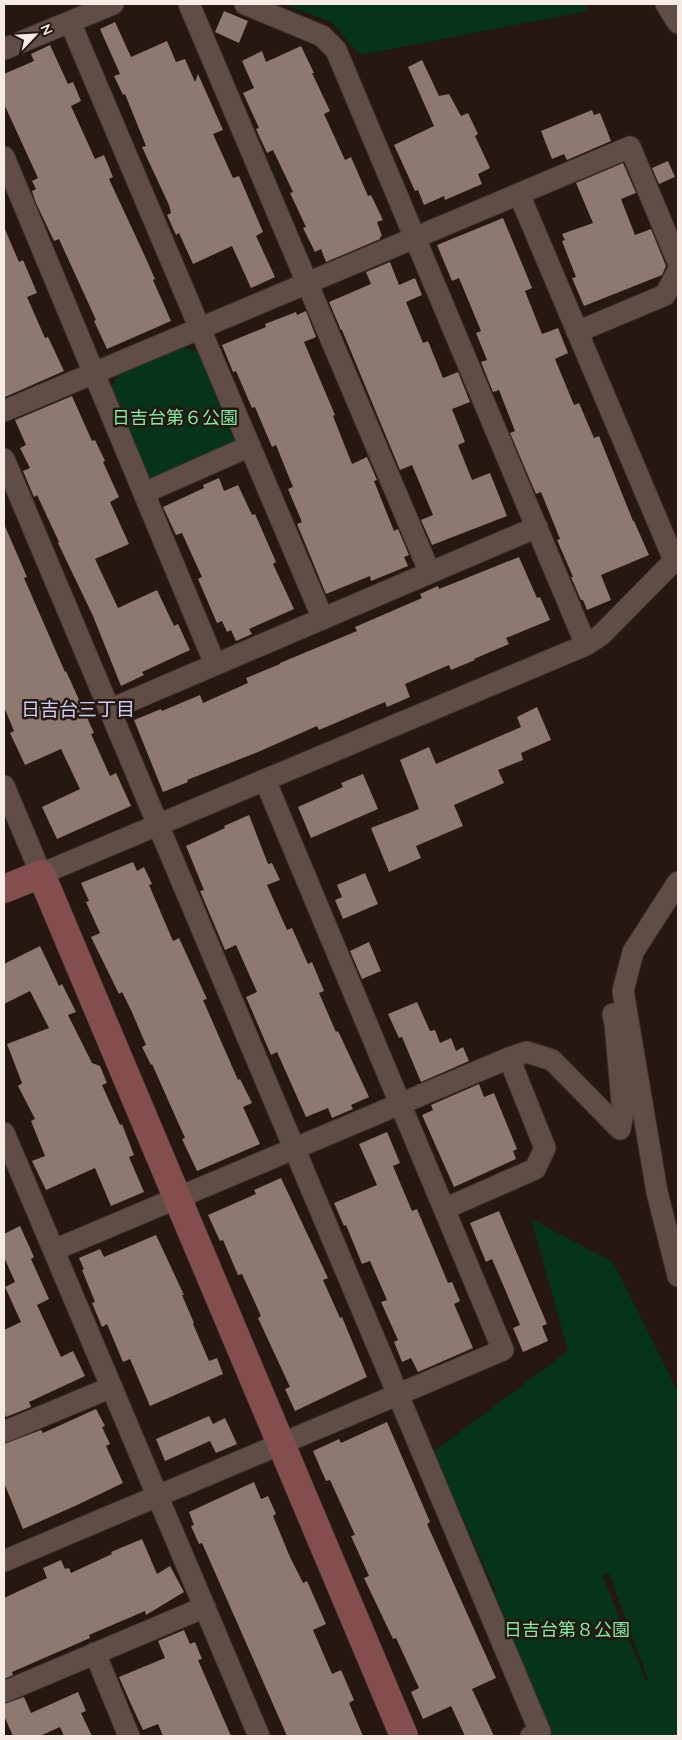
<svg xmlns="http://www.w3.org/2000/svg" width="682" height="1740" font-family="Quicksand,'Noto Sans JP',sans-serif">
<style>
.green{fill:#06341a;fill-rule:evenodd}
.building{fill:#8e7970}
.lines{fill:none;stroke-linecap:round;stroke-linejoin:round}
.street-casing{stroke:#3d312f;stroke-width:23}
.secondary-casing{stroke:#3d312f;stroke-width:29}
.street{stroke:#604d45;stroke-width:21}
.secondary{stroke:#844e4f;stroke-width:28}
.labels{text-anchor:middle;stroke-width:5;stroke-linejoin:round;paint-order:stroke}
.park-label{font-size:18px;fill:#7beda3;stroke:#271711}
.neighbourhood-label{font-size:19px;fill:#c7cef8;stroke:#271711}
</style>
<rect width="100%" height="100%" fill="#271711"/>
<path class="green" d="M283,4H585L587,11L360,55L331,22Z
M181,346L199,353L239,446L150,482L110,391L118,373Z
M531,1219L613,1262L678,1392V1736H557L559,1734L552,1736L494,1595L497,1594L433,1452L568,1351ZM609,1573L648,1680L646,1681L602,1575Z"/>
<path class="building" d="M224,11L248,21L239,43L215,32Z
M115,22L131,57L167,41L176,62L185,59L195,82L198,74L223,130L213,134L233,178L239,176L263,232L256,236L275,277L251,288L232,246L193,264L179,233L176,235L167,215L171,213L169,205L142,147L146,146L125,94L123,95L114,76L120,74L100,29Z
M50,45L68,84L73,82L81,101L71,106L95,159L104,155L113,177L109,179L143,252L155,279L153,280L171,321L107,349L94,321L96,320L59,239L54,241L36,203L32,191L36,189L32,181L38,178L4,104V74L34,61L31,54Z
M301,46L314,73H312L330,111L324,114L345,160L351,157L368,196L371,195L383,220L377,222L382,236L380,237V239L326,262L321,249L315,252L303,228L306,227L290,193L293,192L273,150L267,153L256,129L259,128L243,93L254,88L242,61L262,51L266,62Z
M422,60L439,96L449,94L461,116L468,113L478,134L475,136L490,168L478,174L482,184L445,200L444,196L424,205L418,190L415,191L394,145L434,126L408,67Z
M592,110L594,115L600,113L611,141L567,160L564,154L552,159L541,131Z
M668,161L675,177L659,184L652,168Z
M623,163L636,193L621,199L635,235L651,229L666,266L662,275L584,306L572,278L576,277L562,241L565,240L562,234L593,223L576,183Z
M503,218L532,288L525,291L542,334L558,328L568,353L555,359L574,405L579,403L594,438L599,436L633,521H634L649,555L601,575L611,600L587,610L583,600H581L571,577H573L557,540L560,539L541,492L536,494L510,433L515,431L499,390L493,392L481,362L487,360L476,333L481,331L459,278L452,281L437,245Z
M4,227L19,262L23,260L37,293L27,297L45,338L48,337L64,371L5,397Z
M390,262L399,285L415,278L422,295L406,302L423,343L428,341L443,378L458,372L470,402L452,409L465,442L458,445L472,480L490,473L507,516L432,545L421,520L433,515L412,465L400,470L342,330H341L329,302L371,284L366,272Z
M306,311L316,337L304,342L335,415L333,416L352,464L367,457L377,480L374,481L394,531L398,529L409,555L404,557L408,566L371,581L370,576L326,594L297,524L302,522L288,489L293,487L276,445L272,447L255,407L252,408L236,371L233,372L222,345L266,327L265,324L296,312L297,315Z
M72,396L92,441L95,440L105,461L103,462L119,497L110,502L129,544L95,559L118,608L157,590L174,626L178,624L190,650L142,672L144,675L121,686L93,616L58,543L59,542L37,495L34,497L23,471L30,468L20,448L26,445L15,420Z
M219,478L224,491L238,485L252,515L255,514L276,562L273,564L294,609L249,629L252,634L236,641L231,630L227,632L222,621L217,623L198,579L202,577L182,533L176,535L163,507L204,488L203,485Z
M4,524L27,577L24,578L65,672L66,671L94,733L91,734L110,776L116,773L131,806L57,839L42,807L80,789L61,749L25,765L10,733L14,731L4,707Z
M519,557L537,598L540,597L550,620L506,638L509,644L474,659L475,660L451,670L449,665L405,684L410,697L387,707L385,702L319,730L317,726L258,752L187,780L188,782L163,792L134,720L161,709L162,711L200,695L203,703L248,683L246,678L280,664V663L357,631L355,627L422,598L420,594L438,586L439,589Z
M537,707L551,740L521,753L523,760L498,770L504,783L454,805L463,826L416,846L421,858L389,872L371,828L419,809L400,760L429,747L436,764L521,727L517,717Z
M363,774L378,809L311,838L298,807L343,787L341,783Z
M249,815L268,864L272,863L280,880L267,885L287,930L292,928L308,964L312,962L324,991L319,993L336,1032L338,1031L369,1097L351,1105L353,1109L332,1118L328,1108L306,1117L277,1052L271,1055L246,997L257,992L236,945L225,950L200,891L204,890L186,846L225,828L224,826Z
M133,862L137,871L144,867L152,884L149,885L173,941L179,938L207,999L203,1000L238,1080L240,1079L252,1103L243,1107L260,1144L197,1171L182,1139L185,1138L168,1100L152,1064L151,1065L142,1047L146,1045L131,1010L122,992L119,994L91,937L100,933L86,902L89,901L81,883Z
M365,873L378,904L343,919L335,900L342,897L337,885Z
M369,942L381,971L362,979L350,951Z
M40,946L59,986L62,984L76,1012L68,1015L92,1063L100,1066L107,1083L102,1085L120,1125L122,1124L134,1155L129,1157L144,1192L111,1206L95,1168L46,1190L32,1161L45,1156L31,1121L35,1119L18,1086L22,1083L7,1044L49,1028L30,991L4,1004V964Z
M417,1002L430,1031L435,1030L440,1043L451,1038L456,1051L463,1047L469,1061L421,1082L402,1037L399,1038L388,1014Z
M479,1084L484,1097L494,1093L517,1149L513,1151L516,1159L454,1187L422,1115L433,1110L431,1105Z
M387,1132L400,1163L393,1166L412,1211L417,1209L448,1283L452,1282L460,1301L454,1304L473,1348L418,1372L411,1358L402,1362L394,1342L398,1340L381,1302L387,1300L370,1261L362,1264L346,1225L344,1226L334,1203L377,1185L359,1144Z
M281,1178L328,1278L323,1280L340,1318L342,1317L367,1377L295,1411L285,1389L290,1387L258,1318L261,1316L242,1274L238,1275L223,1240L220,1241L208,1215L256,1194L254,1190Z
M499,1211L547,1324L542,1326L548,1341L523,1352L513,1328L520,1325L501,1280L492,1259L486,1262L470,1223Z
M20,1226L34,1257L31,1259L49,1299L37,1305L61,1357L73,1351L85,1376L29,1402L31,1407L6,1417L4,1412V1330L21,1322L5,1287L15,1282L4,1257V1234Z
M156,1235L184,1295H182L194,1323L193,1324L209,1361L217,1358L223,1374L150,1406L130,1359L123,1362L107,1324L102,1327L92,1303L95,1302L82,1270L84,1269L79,1258L100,1249L104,1257Z
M96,1409L105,1426L102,1427L110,1444L106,1446L123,1483L77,1505L23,1529L4,1483V1444L41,1430L43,1433Z
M209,1416L213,1424L225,1418L237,1444L216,1453L210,1441L165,1461L156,1439Z
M387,1422L430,1522L427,1524L496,1678L472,1689L494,1736H465L451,1706L423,1719L411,1692L419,1688L396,1638L393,1639L364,1578L369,1576L351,1536L355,1535L330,1480L326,1481L313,1451L339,1439L341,1443Z
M254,1482L261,1499L268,1496L276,1514L273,1516L290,1557L303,1583L307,1581L326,1624L313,1630L332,1674L341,1670L354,1700L349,1703L363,1736H287L202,1543L199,1544L191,1526L194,1525L189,1512Z
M142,1539L157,1574L170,1566L184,1592L146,1615L145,1611L89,1635L90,1638L12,1672L13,1675L4,1679V1598L47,1578L43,1568L61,1560L65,1569L69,1568L71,1573L112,1554L111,1552Z
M184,1630L190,1644L195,1642L202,1659L198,1660L231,1736H163L158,1724L143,1730L130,1702L119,1677L165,1658L158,1641Z
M78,1692L86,1711L81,1713L92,1736H64L60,1727L40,1736H13L4,1716V1704L24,1697L31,1713Z"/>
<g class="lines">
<defs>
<path id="street" d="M189,4L430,573
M245,4L322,36L336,50L586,645
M666,4L678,23
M70,22L323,619
M4,49L113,4
M4,157L215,664
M519,194L674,560
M577,332L665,295L678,271
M4,411L630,147L678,262
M4,459L540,1732L531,1736
M144,493L250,446
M109,710L537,527
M4,786L41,874L586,645L601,635L678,557
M678,882L633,952L623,991L657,1192L678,1276
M509,1058L527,1052L552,1060L620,1129L623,1113L615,1023L613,1014
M4,1133L259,1736
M54,1250L509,1058L545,1148L535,1169L444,1209
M4,1432L112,1387
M4,1561L503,1350L265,780
M95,1653L129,1736
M4,1692L205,1607"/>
<path id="secondary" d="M4,889L41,874L404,1736"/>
</defs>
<use href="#street" class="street-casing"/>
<use href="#secondary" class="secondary-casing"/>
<use href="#street" class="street"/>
<use href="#secondary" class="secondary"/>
</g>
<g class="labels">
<g class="park-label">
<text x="175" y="424">日吉台第６公園</text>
<text x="567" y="1636">日吉台第８公園</text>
</g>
<g class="neighbourhood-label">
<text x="78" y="716">日吉台三丁目</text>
</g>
</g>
<rect width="682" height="1740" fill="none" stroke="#f7ebe6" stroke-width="10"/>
<g transform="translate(35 35) rotate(65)" stroke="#271711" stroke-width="4" paint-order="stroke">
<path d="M0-4L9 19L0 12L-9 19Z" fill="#f7ebe6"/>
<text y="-8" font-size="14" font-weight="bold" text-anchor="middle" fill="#f7ebe6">N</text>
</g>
</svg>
